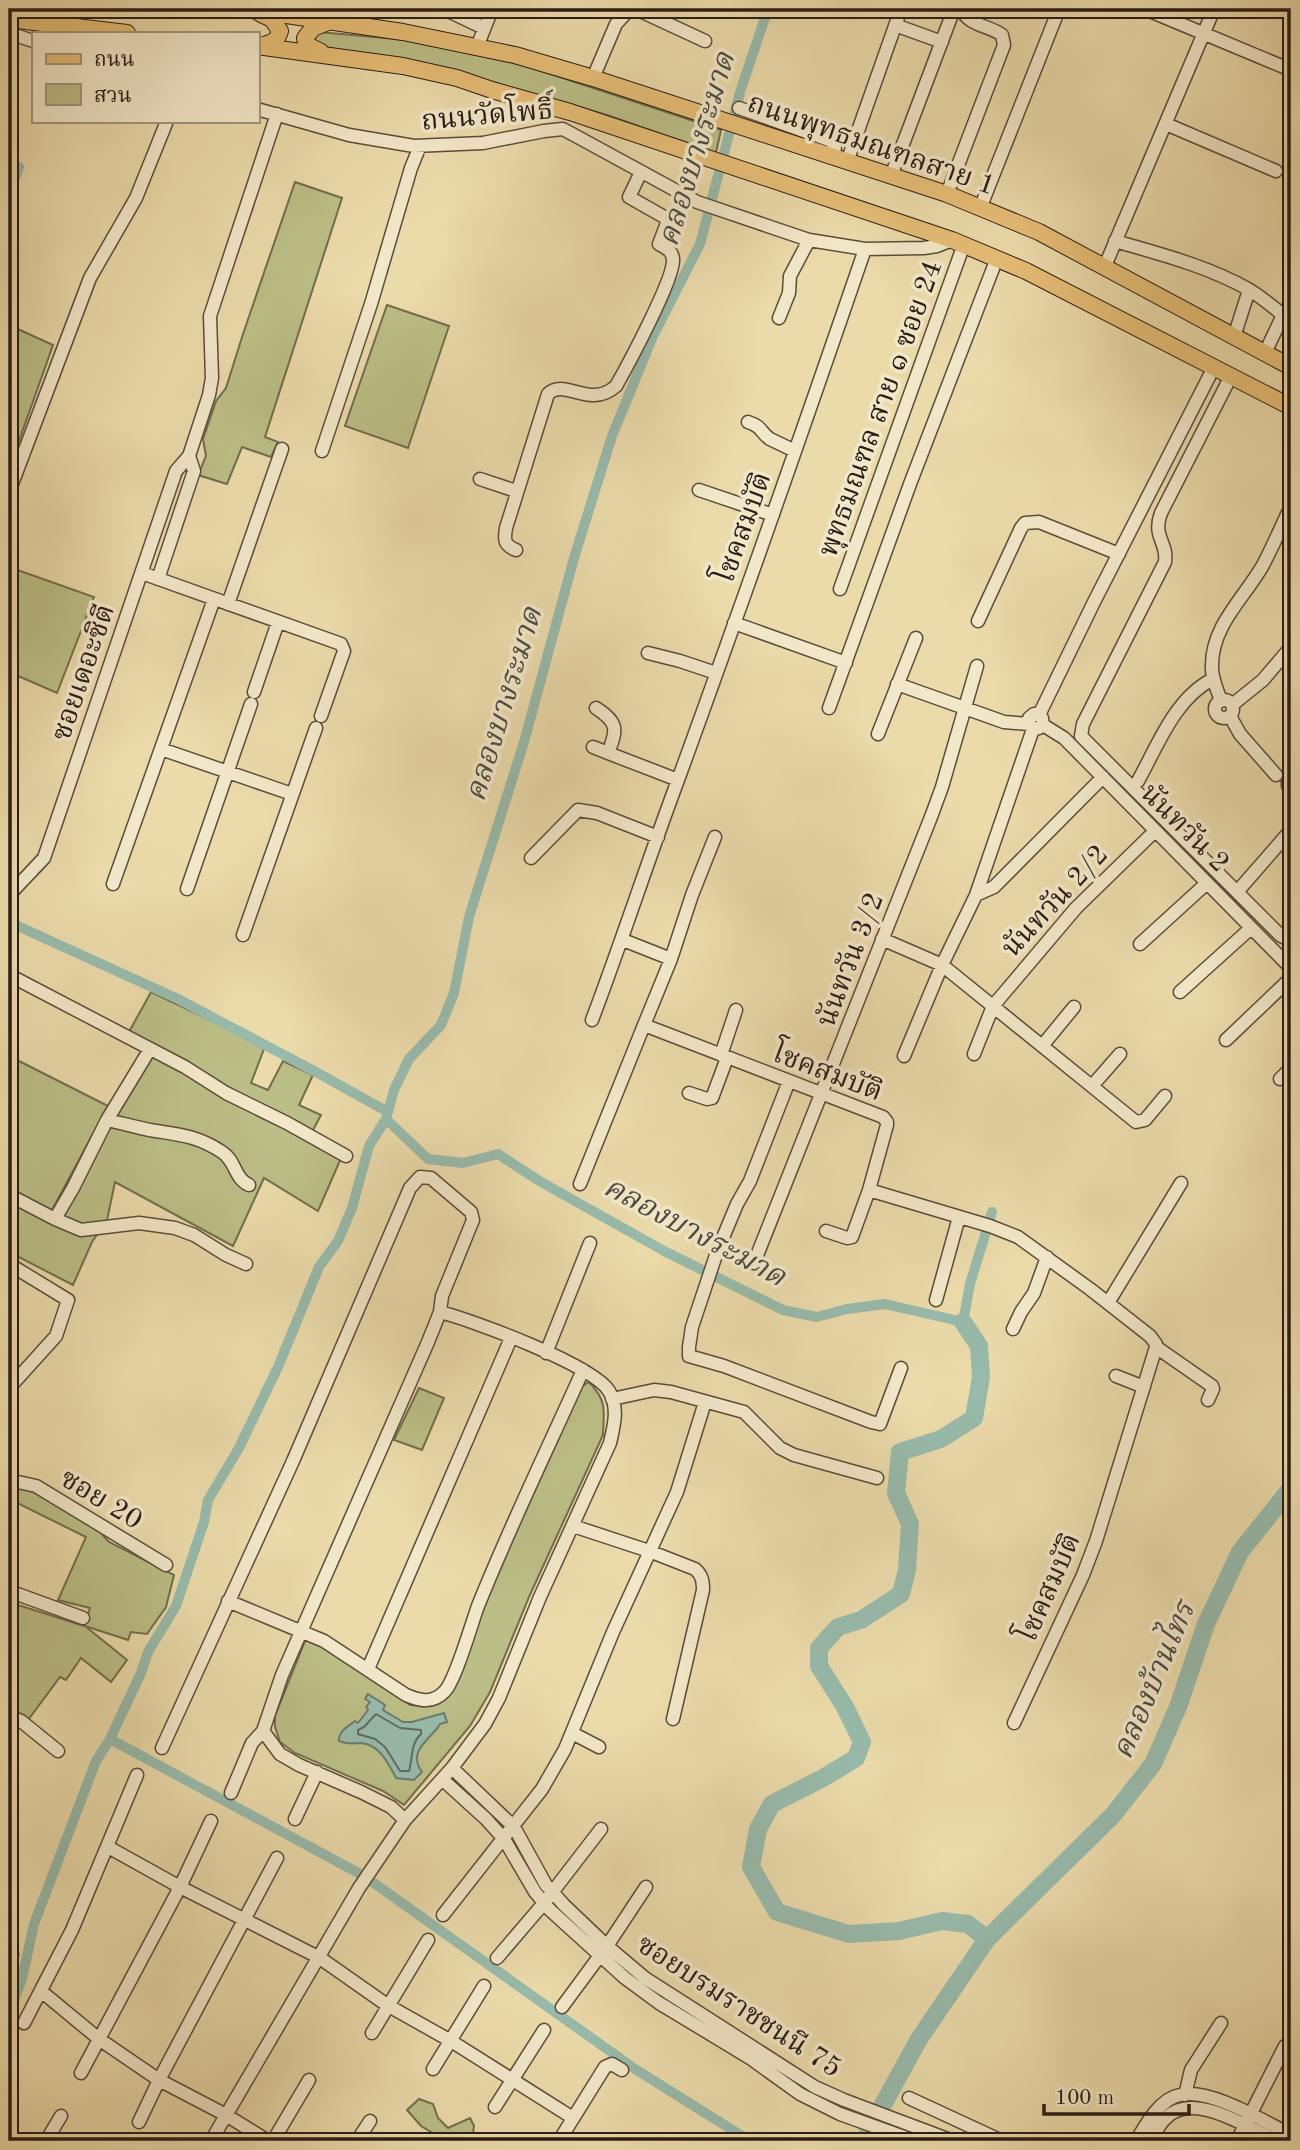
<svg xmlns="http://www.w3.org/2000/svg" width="1300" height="2150" font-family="'Old Standard TT','Noto Serif Thai',serif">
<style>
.green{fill:#bbbe86;stroke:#726d4e;stroke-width:2}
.water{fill:#98baab;stroke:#6c7b6f;stroke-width:2}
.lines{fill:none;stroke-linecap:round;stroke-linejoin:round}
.shore{stroke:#616b60;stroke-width:2}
.canal{stroke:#98baab;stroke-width:10}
.river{stroke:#98baab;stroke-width:18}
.minor-casing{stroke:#5a4c3b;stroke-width:15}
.major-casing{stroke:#2a1c16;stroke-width:18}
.minor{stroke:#f2e7c8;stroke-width:12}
.major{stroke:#e6bd75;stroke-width:16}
.labels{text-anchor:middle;stroke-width:7;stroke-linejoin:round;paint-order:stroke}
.street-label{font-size:28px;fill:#2a1c16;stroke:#f2e7c8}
.water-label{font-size:30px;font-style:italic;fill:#4b4b43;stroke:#f2e7c8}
</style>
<rect width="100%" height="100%" fill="#ebdaaa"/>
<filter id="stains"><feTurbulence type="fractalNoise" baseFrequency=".00286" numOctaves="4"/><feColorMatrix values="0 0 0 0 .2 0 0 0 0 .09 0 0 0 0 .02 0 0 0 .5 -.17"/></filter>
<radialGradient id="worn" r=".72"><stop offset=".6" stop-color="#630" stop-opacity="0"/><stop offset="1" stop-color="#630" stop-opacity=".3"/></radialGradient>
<path class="green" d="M319,32L407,40L523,65L721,130L716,153L607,115L458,72L318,47L312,37Z
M295,182L342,198L265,437L278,442L271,457L242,447L227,484L198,475L206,456L203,439L216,401L226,388L243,334Z
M387,305L449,326L408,448L345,426Z
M9,325L53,345L9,469Z
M9,567L94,597L57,693L9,672Z
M151,992L229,1029L264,1049L251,1083L268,1090L283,1061L313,1075L299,1105L321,1115L312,1132L345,1149L318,1211L264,1178L233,1246L115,1182L107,1220L92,1242L73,1285L9,1252V1056L108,1106L52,1210L60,1216L155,1048L129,1032Z
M589,1382C607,1401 604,1409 603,1435L529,1597L490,1692L470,1726L404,1805L383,1791L295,1753L280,1742L275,1727V1716L305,1641L308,1638L339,1655L410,1705L424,1706L438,1703L485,1602L579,1388Z
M419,1388L444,1398L422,1450L394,1440Z
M9,1483L44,1496L96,1528L109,1542L174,1575L166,1607L147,1634L131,1632L128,1640L85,1626L127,1660L111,1682L81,1658L66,1680L60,1677L28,1720L9,1711V1602L84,1626L90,1608L58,1600L86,1537L9,1499Z
M419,2099L433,2104L438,2118L448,2128L470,2118L474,2126L472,2141H446L421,2126L407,2110Z"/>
<path class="water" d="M368,1694L385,1705L383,1710L403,1722H412L444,1713L447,1722L440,1724C432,1739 406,1750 422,1772L414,1780L396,1778C389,1764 379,1744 361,1743C352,1743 348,1745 339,1741C338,1731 348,1727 355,1721L358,1723L368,1710L366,1707L370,1702L365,1699Z"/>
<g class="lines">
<path class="shore" d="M376,1714L400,1728L421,1730V1734C410,1744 413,1758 409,1771H400L385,1747L375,1739L358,1734V1730L364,1727Z"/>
<path class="canal" d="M9,195L19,167
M9,922L178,999L316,1072L388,1112
M386,1119L428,1159L463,1163L498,1154L541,1182L666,1252L783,1310L817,1317L847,1309L885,1304L963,1322L970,1284L992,1212
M110,1739L364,1876L635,2069L750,2141
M9,2013L22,1979L34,1924L96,1761L110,1739L141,1673L148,1652L176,1606L204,1522L208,1500L239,1448L278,1367L319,1267L338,1241L352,1208L369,1146L386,1119L394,1090L409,1059L441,1025L454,993L469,917L524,742L574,558L612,436L653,336L700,244L741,89L768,9"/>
<path class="river" d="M963,1322L979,1346L981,1377L974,1418L941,1439L900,1452L896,1493L910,1524L907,1570L901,1594L861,1620L838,1627L819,1648V1666L845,1707L862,1742L856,1758L823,1778L772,1804L758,1829L751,1867L777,1912L849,1934L899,1931L942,1921L968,1924L987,1939
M866,2141L868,2132L919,2039L987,1939L1113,1815L1153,1764L1178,1707L1206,1624L1240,1552L1291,1488"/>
<defs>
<path id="minor" d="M347,9L354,24
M444,9L484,28
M636,9L705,41
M1145,9L1291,70
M895,25L942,42
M9,33L33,41
M477,47L492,9
M593,78L616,24L630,9
M739,108L829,140L835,145L834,158
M257,109L349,135L414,146L483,143L544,131L563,129L697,202L809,240L865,249L924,248L937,246L952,240
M1166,124L1276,171
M847,162L901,9
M891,176L951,17
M947,194L1004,45L1002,35C988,25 969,26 961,9
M981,206L1059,9
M1115,241C1160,254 1207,266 1248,289C1260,296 1272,306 1283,315
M1105,266L1214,9
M779,318L789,293L790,276L809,240
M1234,337L1249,290
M1265,353L1281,319L1291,303
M1231,376L1161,513C1152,537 1168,542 1165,562L1083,724L1081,736L1280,935L1283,937L1291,935
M748,422C763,427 760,432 770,439L795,451
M322,451L371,304L411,168L420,146
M480,479L516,491
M699,490L773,515
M9,492L90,278L136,198L167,121
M516,550C504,545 504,540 506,528L548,394C565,377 589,410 616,386C628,365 674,279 673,260C673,251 666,248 659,244L667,223L666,218L629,197L641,172
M142,573L341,644L344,651L321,716
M158,579L194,471L189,456
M840,589L964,244
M228,604L282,449
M978,621L1021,528L1025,523L1039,522L1119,554
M734,623L846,663
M648,653L680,661L716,673
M897,684L1004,722L1029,724
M254,692L278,622
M1215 709a9 9 0 1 1 18 0a9 9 0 1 1-18 0Z
M1221,701C1217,689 1211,677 1212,665C1212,625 1245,597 1263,565C1273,546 1282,525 1291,506
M1232,705L1263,680L1291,647
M596,708C619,723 617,730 608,753L678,780
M829,708L910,484L997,258
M1039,715L1042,718L1043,725L1039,728L1033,729L1029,724V718L1034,714L1039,715L1094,602L1214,367
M1230,716L1240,734L1276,775
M1043,725L1064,738L1291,968
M878,734L916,638
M593,747L608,753
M161,749L292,794
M1291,775L1288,781V786L1291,790
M1138,781C1158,745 1175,698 1213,679
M531,858L578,810L597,813L658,837
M113,884L214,599
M187,889L251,704
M1237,892L1291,830
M9,895L44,858L176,471L189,456L209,395L212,378L210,316L277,114
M976,895L994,887L1103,777
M243,935L316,728
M882,939L942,965L1136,1122L1145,1120L1165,1096
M623,940L671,959L644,1025L883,1117L887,1122V1125L869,1190L990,1226L1018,1237L1090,1289L1150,1336L1156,1344V1347L1212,1386L1213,1389L1208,1400
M1140,944L1207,883
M671,959L692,895L715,837
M9,975L185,1067L226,1093L287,1123L346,1156
M1180,992L1251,928
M592,1020C622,941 648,860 678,780C742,604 804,427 865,249
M1226,1040L1291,978
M1042,1046L1074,1007
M974,1054L993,1006L1076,908L1155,831
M721,1055L736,1010
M904,1056L942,965L976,895L1033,729
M1280,1079L1291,1068
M789,1081L750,1181L737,1204L717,1252L692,1327L689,1347V1356L724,1366L871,1422L880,1424L901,1368
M1092,1086L1120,1054
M689,1093L707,1099L712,1098L727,1058
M107,1120C121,1123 135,1127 150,1130C179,1135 196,1135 222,1152C236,1161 234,1178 249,1185
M580,1184L644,1025
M9,1195L55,1219L73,1188L107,1120L150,1049
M55,1219L81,1230L139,1223L175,1228L194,1235L226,1255L246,1264
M826,1231L847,1238L852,1237L869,1190
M754,1263L931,817L942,787L977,666
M9,1264L68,1300L56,1336L9,1388
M936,1300L959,1217
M1108,1303L1181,1183
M1013,1329L1021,1312L1034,1293L1047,1257
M546,1353L590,1243
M1116,1376L1144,1387
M612,1399L654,1390L671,1392L744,1412L780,1448L794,1455L877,1478
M9,1480L36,1486L166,1565
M573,1526L649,1551L695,1569C702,1575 703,1581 703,1590L673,1719
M9,1591L83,1618
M228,1601L324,1641L406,1695C420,1701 433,1704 445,1691C456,1679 471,1625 478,1606C510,1526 548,1448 583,1370
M368,1669L511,1338
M9,1716L21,1721L58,1751
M1014,1723L1083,1575L1096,1541L1156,1347
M572,1733L599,1747
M162,1748L293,1461L410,1188L420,1177L431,1178L471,1212L473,1220L442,1296L440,1312L428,1342L282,1675L263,1731L280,1754L299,1765L361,1792L391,1807L405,1820L359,1888L211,2141
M452,1768L514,1827L546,1885L564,1905L607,1946L645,1978L815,2087L844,2100L953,2141
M442,1779L486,1819L504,1839L535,1892L550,1910L625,1978L659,2003L750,2058L800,2094L840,2114L915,2141
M231,1793L252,1743L263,1731
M295,1819L317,1772
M405,1820L452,1768L485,1724L499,1698L540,1597L610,1443C614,1426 619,1407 609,1391C593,1365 472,1320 440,1312
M108,1847L180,1887L320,1958L387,2005L451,2041L573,2118
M443,1915L542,1789L565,1749L613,1632L677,1492L705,1402
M9,1951L12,1955
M497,1958L544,1903L601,1829
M41,1991L99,2039L159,2080L226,2115L268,2141
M562,2007L607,1946L646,1887
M24,2023L72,1930L137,1775
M372,2033L428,1940
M433,2069L484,1986
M81,2073L180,1887L211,1821
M1185,2095L1191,2070L1221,2023
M909,2098L1002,2141
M495,2107L544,2030
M139,2122L159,2080L277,1858
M46,2141L61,2116
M273,2141L309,2080
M357,2141L370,2121
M559,2141L605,2067L612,2064L622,2070
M1136,2141C1146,2125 1159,2099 1180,2095C1211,2088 1263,2121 1291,2135
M1150,2141C1155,2134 1159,2124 1166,2118C1193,2090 1248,2128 1277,2141
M1237,2141L1285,2046"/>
<path id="major" d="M244,9L403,32L515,55L593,78L947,194L1039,232L1291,367
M9,19L127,33
M257,46L403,66L457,78L492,90L570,112L952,240L1026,271L1291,407
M260,46C271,43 277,42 280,31L272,19L261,14
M321,52L307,45L305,38L313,28L330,21"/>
</defs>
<use href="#minor" class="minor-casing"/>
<use href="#major" class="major-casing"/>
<use href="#minor" class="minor"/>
<use href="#major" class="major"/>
</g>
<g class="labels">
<g class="street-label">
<text transform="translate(487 114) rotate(-5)" y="10">ถนนวัดโพธิ์</text>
<text transform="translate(872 143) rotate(19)" y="10">ถนนพุทธมณฑลสาย 1</text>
<text transform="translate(879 408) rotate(-70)" y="10">พุทธมณฑล สาย ๑ ซอย 24</text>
<text transform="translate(742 527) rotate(-70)" y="10">โชคสมบัติ</text>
<text transform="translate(82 672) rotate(-71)" y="10">ซอยเดอะซิตี</text>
<text transform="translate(1186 827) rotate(45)" y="10">นันทวัน 2</text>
<text transform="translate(1054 900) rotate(-47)" y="10">นันทวัน 2/2</text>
<text transform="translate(849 959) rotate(-69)" y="10">นันทวัน 3/2</text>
<text transform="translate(828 1071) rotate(21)" y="10">โชคสมบัติ</text>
<text transform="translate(102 1498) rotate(31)" y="10">ซอย 20</text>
<text transform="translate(1048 1587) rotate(-66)" y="10">โชคสมบัติ</text>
<text transform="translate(740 2005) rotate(33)" y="10">ซอยบรมราชชนนี 75</text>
</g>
<g class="water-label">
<text transform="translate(696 149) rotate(-73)" y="10">คลองบางระมาด</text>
<text transform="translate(503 704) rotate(-73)" y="10">คลองบางระมาด</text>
<text transform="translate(695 1231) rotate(28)" y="10">คลองบางระมาด</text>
<text transform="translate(1153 1680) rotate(-67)" y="10">คลองบ้านไทร</text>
</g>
</g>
<rect width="1300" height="2150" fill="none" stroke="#ebdaaa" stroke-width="35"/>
<rect x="10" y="10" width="1279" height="2129" fill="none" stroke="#2a1c16" stroke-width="3.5"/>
<rect x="18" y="18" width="1265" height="2115" fill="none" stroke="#2a1c16" stroke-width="2"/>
<rect x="32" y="32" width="228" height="91" fill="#f2e7c8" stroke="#a29681" stroke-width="2"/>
<rect x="46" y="54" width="35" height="10" fill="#e6bd75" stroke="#a29681" stroke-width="2"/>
<text x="94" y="66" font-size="21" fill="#2a1c16">ถนน</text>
<rect x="46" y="84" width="35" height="21" fill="#bbbe86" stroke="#a29681" stroke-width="2"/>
<text x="94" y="102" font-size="21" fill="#2a1c16">สวน</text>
<path d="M1044 2104v10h145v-10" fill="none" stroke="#2a1c16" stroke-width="3.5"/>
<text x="1055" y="2104" font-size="21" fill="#2a1c16" stroke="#f2e7c8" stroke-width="5" paint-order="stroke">100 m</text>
<rect width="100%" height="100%" filter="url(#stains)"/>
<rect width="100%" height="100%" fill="url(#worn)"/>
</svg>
